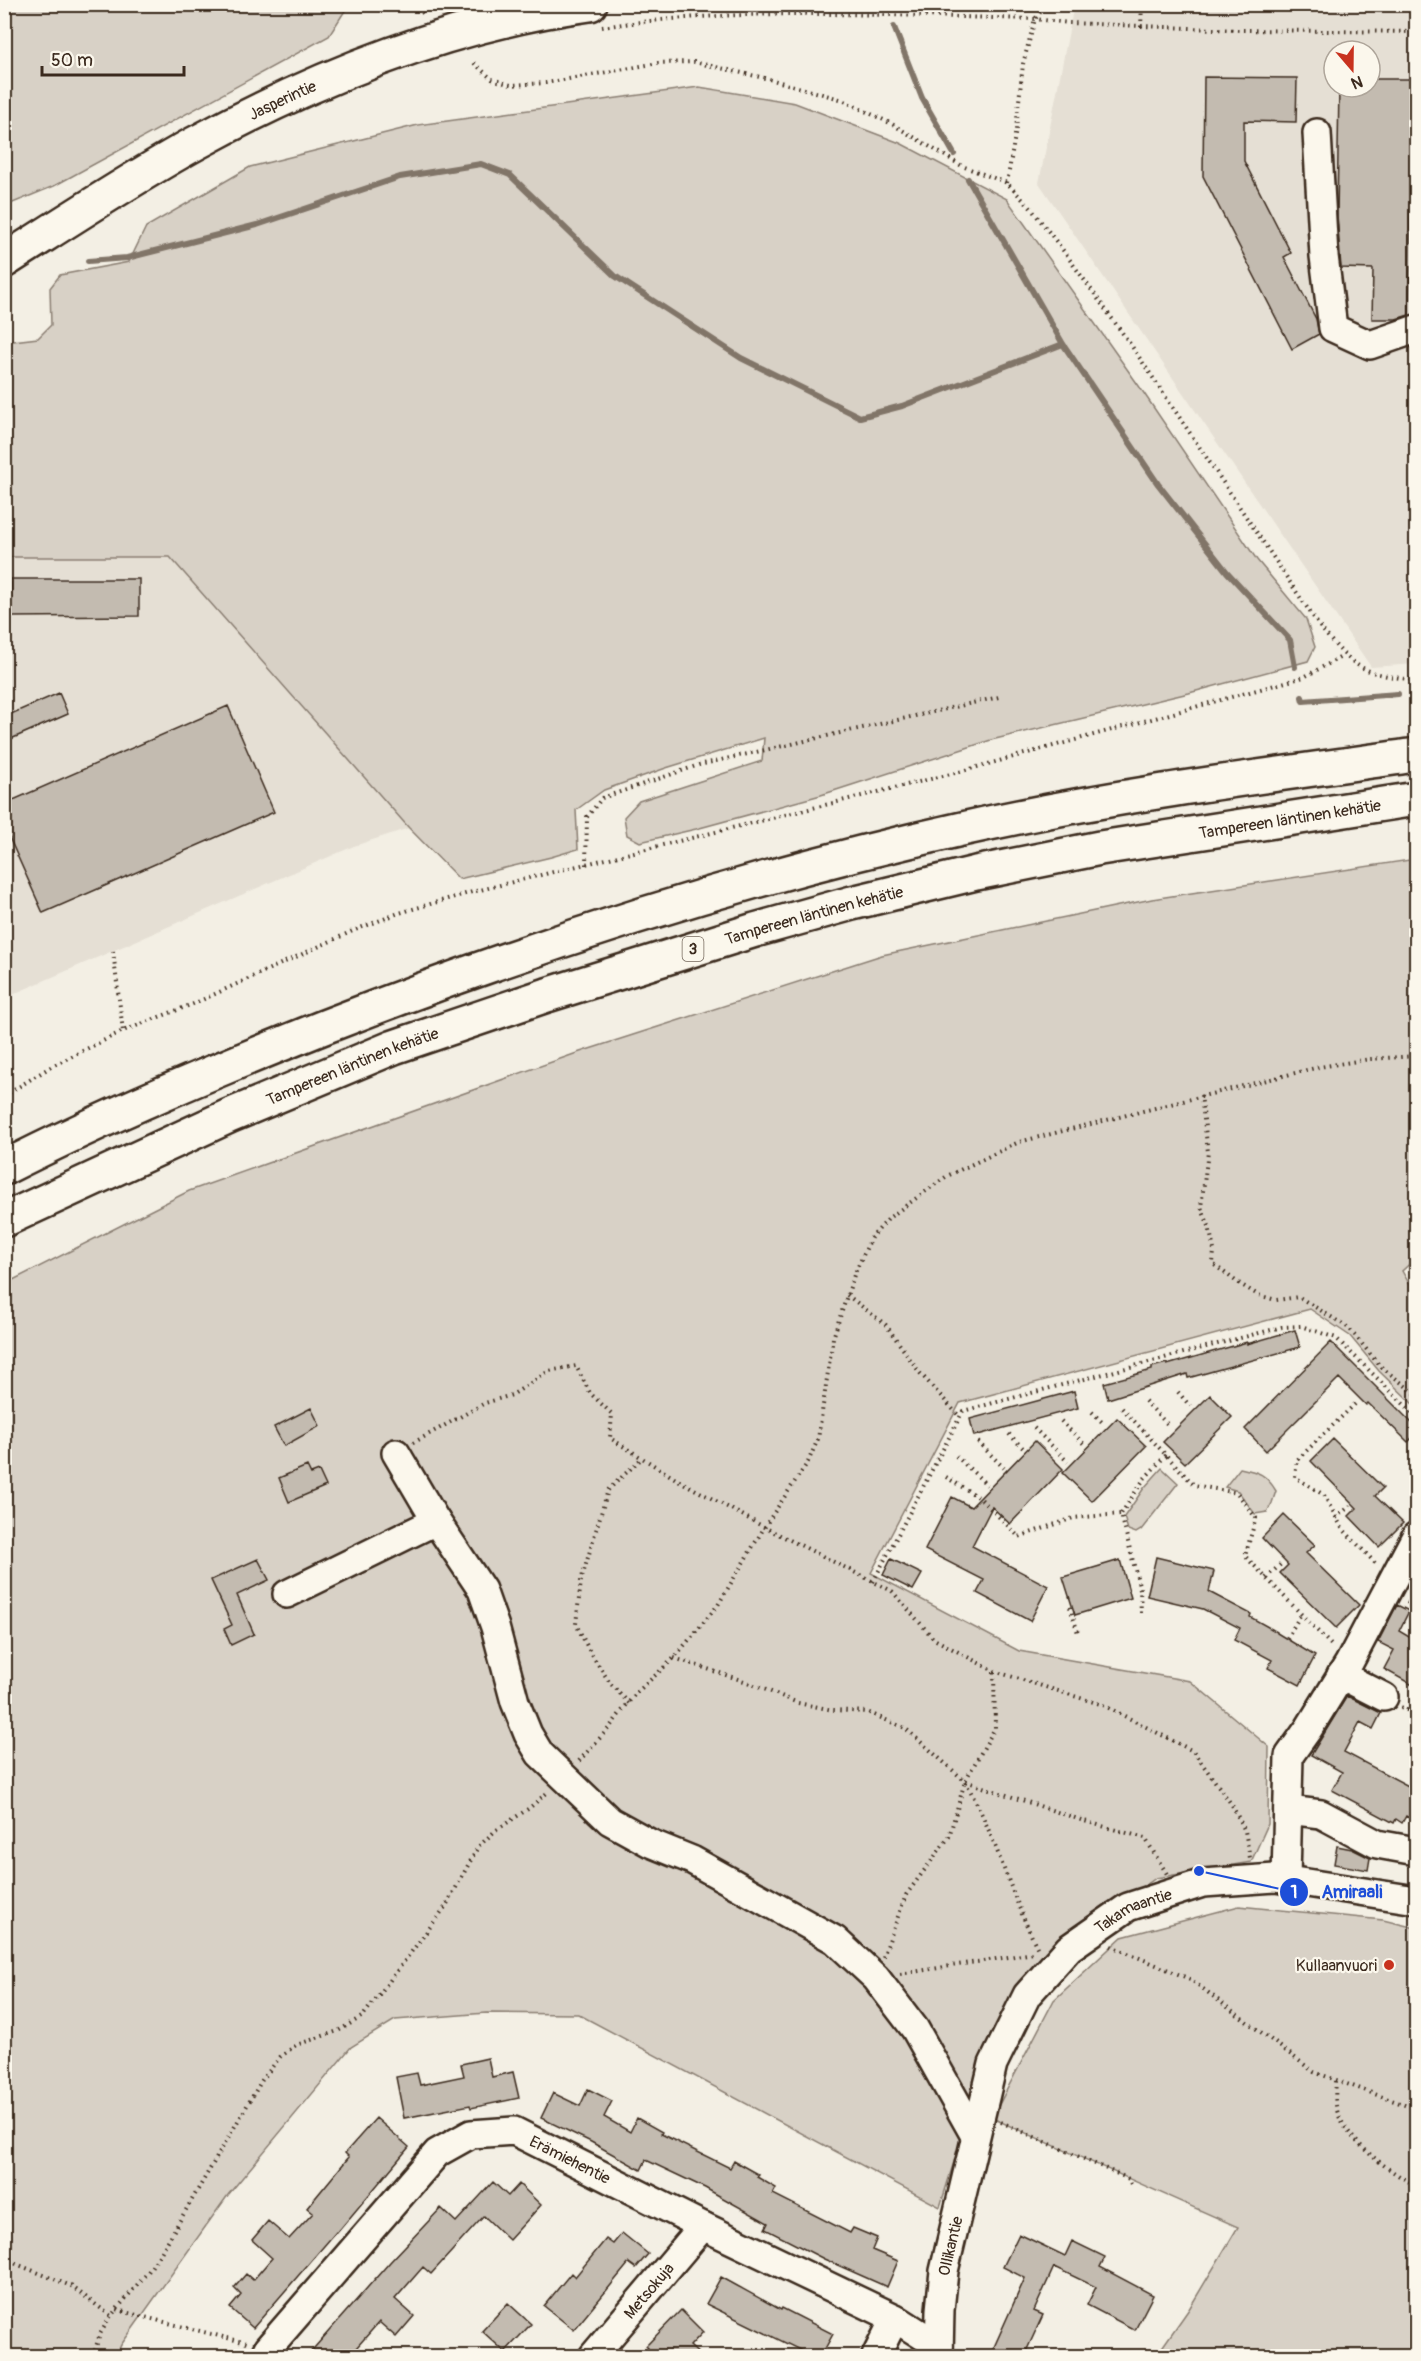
<svg xmlns="http://www.w3.org/2000/svg" width="1421" height="2361" font-family="Pangolin,sans-serif">
<style>
.built{fill:#e5dfd4;fill-rule:evenodd}
.green{fill:#d8d1c6;stroke:#8a7e72;stroke-width:1.5}
.lines{fill:none;stroke-linecap:round;stroke-linejoin:round}
.stream{stroke:#817468;stroke-width:6}
.building{fill:#c3bbb0;stroke:#3b2a1e;stroke-width:1.5}
.minor-casing{stroke:#3b2a1e;stroke-width:32}
.major-casing{stroke:#3b2a1e;stroke-width:38}
.highway-casing{stroke:#3b2a1e;stroke-width:38}
.path{stroke:#3b2a1e;stroke-width:4;stroke-dasharray:1.5 4.5;stroke-linecap:butt}
.minor{stroke:#fbf7ec;stroke-width:27}
.major{stroke:#fbf7ec;stroke-width:33}
.highway{stroke:#fbf7ec;stroke-width:33}
.poi-dot{fill:#c8321e;stroke:#fbf7ec;stroke-width:2}
.labels{text-anchor:middle;stroke-width:4.5;stroke-linejoin:round;paint-order:stroke}
.shield{fill:#fbf7ec;stroke:#75685c;stroke-width:1.5}
.shield-label{font-size:15px;font-weight:bold;fill:#3b2a1e}
.street-label{font-size:16px;fill:#3b2a1e;stroke:#fbf7ec}
.poi-label{font-size:16px;fill:#3b2a1e;stroke:#fbf7ec;text-anchor:end}
.leader{fill:none;stroke:#1d4ed8;stroke-width:2}
.callout-dot{fill:#1d4ed8;stroke:#fbf7ec;stroke-width:2}
.mark-label{font-size:18px;text-anchor:middle;font-weight:bold;fill:#fff}
.callout-label{font-size:18px;text-anchor:middle;font-weight:bold;fill:#1d4ed8;stroke:#fbf7ec;stroke-width:4.5;stroke-linejoin:round;paint-order:stroke}
</style>
<rect width="100%" height="100%" fill="#f3efe4"/>
<filter id="ink" filterUnits="userSpaceOnUse"><feTurbulence type="fractalNoise" baseFrequency=".0167" numOctaves="2"/><feDisplacementMap in="SourceGraphic" scale="12" xChannelSelector="R" yChannelSelector="G"/><feConvolveMatrix kernelMatrix="1 2 1 2 8 2 1 2 1" color-interpolation-filters="sRGB"/></filter>
<g filter="url(#ink)">
<path class="built" d="M1074,5H1416V664L1371,667L1039,183ZM1334,51H1370V87H1334Z
M4,557H170L409,828L354,846L18,992L5,1000Z"/>
<path class="green" d="M5,4H346V9L329,36L54,186L8,205L4,203Z
M699,87L795,103L900,143L1007,199L1139,386L1257,560L1306,619L1315,647L1308,661L1189,693L991,740L821,795L696,829L640,842L627,835L624,817L639,801L762,761L764,738L666,768L604,790L576,810L578,849L551,857L459,879L409,828L170,557H5V342L38,338L51,325L50,288L60,275L129,262L146,227L250,167L418,125Z
M1416,859V1258L1402,1271L1416,1296V1407L1379,1371L1350,1336L1310,1309L960,1403L871,1573L1019,1651L1190,1681L1269,1747L1268,1824L1251,1862L1156,1878L1061,1944L986,2058L940,2207L578,2014L486,2013L395,2020L351,2047L228,2195L121,2345L116,2356H5V1284L189,1191L577,1053L882,955L1152,899Z
M1162,1468L1178,1483L1141,1530L1136,1533L1128,1530L1124,1517L1144,1488Z
M1240,1468C1259,1472 1266,1474 1276,1491L1272,1503L1267,1512L1255,1514L1238,1491L1225,1487Z
M1239,1906L1383,1920L1416,1928V2356H1156L1189,2309L1238,2227L992,2118L1054,2000L1122,1937Z"/>
<g class="lines">
<path class="stream" d="M894,27L922,98L954,154
M968,179L1063,344L1158,484L1227,572L1290,640L1295,667
M88,261L127,258L257,225L400,177L481,164L510,175L615,276L741,358L860,417L902,406L1063,344
M1302,697L1303,701L1398,694"/>
</g>
<path class="building" d="M1204,77L1297,78L1296,122L1244,121V161L1291,253L1284,257L1316,319L1319,334L1292,349L1203,176Z
M1370,79H1412L1409,315L1396,319H1372L1373,269L1341,268L1340,255L1337,215L1339,87H1370Z
M11,579H139V616L11,617Z
M59,693L68,714L4,742V717Z
M228,706L274,812L43,913L4,826V804Z
M1295,1330L1300,1347L1188,1378L1187,1374L1108,1399L1104,1383L1152,1370V1367L1167,1363V1365L1247,1342V1344Z
M1331,1342L1416,1427V1434L1408,1442L1368,1403L1366,1405L1339,1378L1266,1451L1245,1429Z
M1074,1391L1078,1408L974,1436L970,1419Z
M1210,1395L1232,1417L1185,1463L1163,1442Z
M311,1408L320,1426L284,1446L274,1427Z
M1117,1418L1146,1446L1092,1501L1063,1473Z
M1333,1439L1383,1488L1375,1496L1403,1523L1379,1547L1349,1516L1357,1508L1311,1461Z
M1035,1441L1063,1469L1010,1524L992,1507L972,1546L1048,1586L1030,1621L977,1593L984,1580L925,1550L952,1497L971,1507Z
M307,1466L311,1474L319,1471L326,1486L289,1502L279,1478Z
M1284,1515L1315,1545L1306,1553L1359,1605L1336,1628L1280,1573L1288,1565L1262,1538Z
M1156,1557L1214,1571L1209,1592L1251,1614L1250,1617L1277,1632V1633L1315,1656L1300,1685L1268,1668L1272,1660L1234,1640L1240,1628L1203,1609L1147,1596Z
M258,1559L269,1580L237,1595L254,1634L231,1645L224,1629L232,1625L211,1580Z
M891,1559L922,1574L913,1590L883,1575Z
M1120,1560L1131,1598L1075,1615L1063,1577Z
M1397,1605L1409,1611L1399,1631L1416,1641V1687L1384,1669L1394,1650L1378,1642Z
M1347,1696L1381,1713L1373,1729L1360,1722L1344,1752L1416,1790V1822L1406,1816L1402,1823L1396,1819L1394,1823L1332,1790L1342,1772L1311,1755Z
M1337,1846L1352,1849L1370,1858L1368,1870L1334,1864Z
M488,2058L492,2077L513,2072L519,2098L471,2108L470,2105L404,2118L396,2077L417,2073L420,2085L464,2076L461,2064Z
M588,2089L612,2101L604,2117L630,2132L637,2118L662,2132L661,2134L730,2168L734,2161L759,2175L757,2177L776,2188L773,2194L850,2233L853,2228L877,2238L872,2250L898,2261L887,2287L824,2259L765,2229L768,2223L705,2188L646,2160L641,2170L591,2142L541,2118L553,2093L580,2106Z
M376,2118L409,2147L337,2233L336,2232L253,2328L230,2308L241,2295L234,2288L246,2274L253,2280L272,2258L252,2240L268,2221L289,2239L313,2213L307,2208L349,2157L345,2153Z
M493,2182L508,2196L519,2184L541,2205L509,2240L484,2216L431,2274L423,2267L395,2299L414,2316L396,2337L379,2322L349,2356H307L390,2262L441,2208L456,2222Z
M622,2233L648,2254L636,2268L629,2263L574,2330L544,2306L571,2273L575,2277L606,2239L613,2244Z
M1019,2234L1065,2256L1072,2241L1105,2257L1100,2267L1153,2295L1135,2330L1087,2305L1096,2287L1054,2267L1034,2311L1043,2315L1024,2356H990L1025,2278L1003,2267Z
M721,2277L781,2310L782,2308L833,2334L821,2356H812L706,2304Z
M508,2303L531,2324L505,2352L482,2331Z
M681,2310L703,2332L690,2346L701,2356H640L648,2348L646,2346Z"/>
<g class="lines">
<defs>
<g id="minor">
<path d="M1317,133L1324,256L1333,328L1370,345L1416,329"/>
<path d="M396,1453L436,1521L482,1590L495,1627L515,1702L528,1734L540,1754L610,1821L650,1843L692,1860L835,1940L876,1978L915,2029L975,2136"/>
<path d="M287,1594L436,1521"/>
<path d="M1341,1675L1384,1697"/>
<path d="M1288,1810L1321,1814L1377,1844L1416,1851"/>
<path d="M1286,1879L1289,1756L1309,1728L1349,1663L1416,1536"/>
<path id="s1" d="M264,2356L268,2348L437,2153L471,2134L514,2131L703,2226L895,2318L939,2346"/>
<path id="s2" d="M593,2356L703,2226"/>
<path d="M876,2356L895,2318"/>
<path id="s3" d="M939,2356L940,2310L944,2271L993,2064L1027,1995L1069,1948L1128,1907L1203,1883L1275,1878L1416,1900"/>
</g>
<g id="major">
<path id="s4" d="M4,261C67,221 129,180 194,144C317,77 451,23 590,4"/>
</g>
<g id="highway">
<path d="M4,1168C108,1115 216,1070 324,1027C531,946 744,877 962,829C1112,795 1264,776 1416,755"/>
<path id="s5" d="M4,1220L229,1116L394,1047L547,995L755,930L852,903L976,873L1100,848L1416,799"/>
</g>
</defs>
<use href="#minor" class="minor-casing"/>
<use href="#major" class="major-casing"/>
<use href="#highway" class="highway-casing"/>
<path class="path" d="M413,4L426,16
M602,27C745,6 891,16 1035,19L1069,23L1240,30L1416,32
M1141,27L1142,4
M474,63L492,79L511,85L546,83L658,63L694,62L773,80L840,99L892,124L962,166L1007,183L1030,207L1065,253L1131,345L1320,627C1354,669 1363,674 1416,680
M1007,183L1016,129L1023,64L1035,19L1047,4
M586,865L587,817L602,798L699,765L999,697
M113,951L123,1031
M1201,1095L1208,1152L1201,1207L1209,1226L1214,1250L1213,1264L1237,1282L1258,1295L1276,1300L1299,1297L1349,1328L1380,1366L1416,1394
M4,1096L52,1066L123,1031L193,1004L355,930L399,913L472,892L959,772L1304,677L1343,656
M847,1295L886,1325L920,1373L960,1417
M1178,1392L1190,1406
M1145,1401L1169,1426
M1355,1404L1297,1460L1295,1477L1324,1495L1342,1528L1376,1564
M1122,1408L1194,1485L1237,1493L1256,1518L1245,1556L1333,1647
M1092,1412L1104,1424
M1061,1421L1085,1445
M1034,1428L1068,1462
M1009,1434L1023,1448
M978,1442L1004,1468
M413,1443L485,1403L512,1395L549,1371L576,1366L590,1393L612,1414L610,1438L676,1479L764,1527L892,1591L934,1639L994,1671L1103,1705L1193,1751L1232,1805L1245,1831L1250,1858
M956,1456L987,1485
M946,1477L980,1498L1019,1537L1073,1518L1121,1514
M1336,1518L1350,1506
M1266,1578L1281,1564
M873,1582L963,1411L1282,1327L1301,1326L1336,1338L1416,1416
M1407,1602L1416,1607
M1070,1607L1078,1633
M1141,1613L1140,1589L1121,1514L1144,1479L1166,1455
M1287,1638L1301,1614
M674,1658L747,1682L798,1703L833,1710L867,1712L905,1728L965,1781L1084,1821L1145,1838L1167,1874
M629,1703L610,1683L590,1652L576,1624L581,1581L608,1490L642,1458
M1401,1707L1416,1715
M1407,1710L1416,1695
M579,1761L609,1728L635,1694L674,1658L718,1605L767,1523L808,1462L818,1439L833,1338L854,1275L871,1238L890,1217L947,1176L1019,1142L1319,1067L1370,1059L1416,1056
M965,1781C995,1834 1010,1894 1038,1949
M1111,1946L1190,1979L1314,2072L1416,2109
M883,1957L906,1895L949,1837L965,1781L995,1728L994,1671
M900,1974L1034,1953
M1336,2081C1335,2095 1334,2109 1342,2122C1357,2148 1391,2172 1416,2186
M1001,2122L1129,2179L1132,2187
M4,2259L71,2286L111,2316
M117,2310L247,2343
M93,2356L100,2334L111,2316L148,2272L162,2251L262,2080L280,2057L296,2045L338,2031L363,2016L446,1906L478,1847L495,1831L528,1809L548,1792"/>
<use href="#minor" class="minor"/>
<use href="#major" class="major"/>
<use href="#highway" class="highway"/>
</g>
</g>
<circle class="poi-dot" cx="1389" cy="1965" r="6"/>
<g class="labels">
<rect class="shield" x="682.5" y="937" width="21" height="24" rx="4.5"/>
<g class="shield-label">
<text x="693" y="954">3</text>
</g>
<g class="street-label">
<text dy="6" stroke="none"><textPath href="#s4" startOffset="322">Jasperintie</textPath></text>
<text dy="6" stroke="none"><textPath href="#s5" startOffset="1353">Tampereen läntinen kehätie</textPath></text>
<text dy="6" stroke="none"><textPath href="#s5" startOffset="867">Tampereen läntinen kehätie</textPath></text>
<text dy="6" stroke="none"><textPath href="#s5" startOffset="381">Tampereen läntinen kehätie</textPath></text>
<text dy="6" stroke="none"><textPath href="#s3" startOffset="513">Takamaantie</textPath></text>
<text dy="6" stroke="none"><textPath href="#s1" startOffset="412">Erämiehentie</textPath></text>
<text dy="6" stroke="none"><textPath href="#s3" startOffset="111">Ollikantie</textPath></text>
<text dy="6" stroke="none"><textPath href="#s2" startOffset="86">Metsokuja</textPath></text>
</g>
<g class="poi-label">
<text x="1377" y="1971">Kullaanvuori</text>
</g>
</g>
<path class="leader" d="M1199 1871L1294 1892"/>
<g class="callout-dot">
<circle cx="1199" cy="1871" r="6"/>
<circle cx="1294" cy="1892" r="15"/>
</g>
<g class="mark-label">
<text x="1294" y="1898">1</text>
</g>
<g class="callout-label">
<text x="1352" y="1898">Amiraali</text>
</g>
<rect width="1421" height="2361" fill="none" stroke="#fbf7ec" stroke-width="24"/>
<rect x="12" y="12" width="1397" height="2337" fill="none" stroke="#3b2a1e" stroke-width="2" filter="url(#ink)"/>
<g transform="translate(1352 69) rotate(160)"><circle r="28" fill="#fbf7ec" stroke="#aea59a" stroke-width="1.5"/>
<path d="M0-4.5L10 22L0 15L-10 22Z" fill="#c8321e"/>
<text y="-9" font-size="16" font-weight="bold" text-anchor="middle" fill="#3b2a1e">N</text>
</g>
<path d="M42 66v9h142v-9" fill="none" stroke="#3b2a1e" stroke-width="3"/>
<text x="51" y="66" font-size="18" fill="#3b2a1e" stroke="#fbf7ec" stroke-width="4.5" paint-order="stroke">50 m</text>
</svg>
